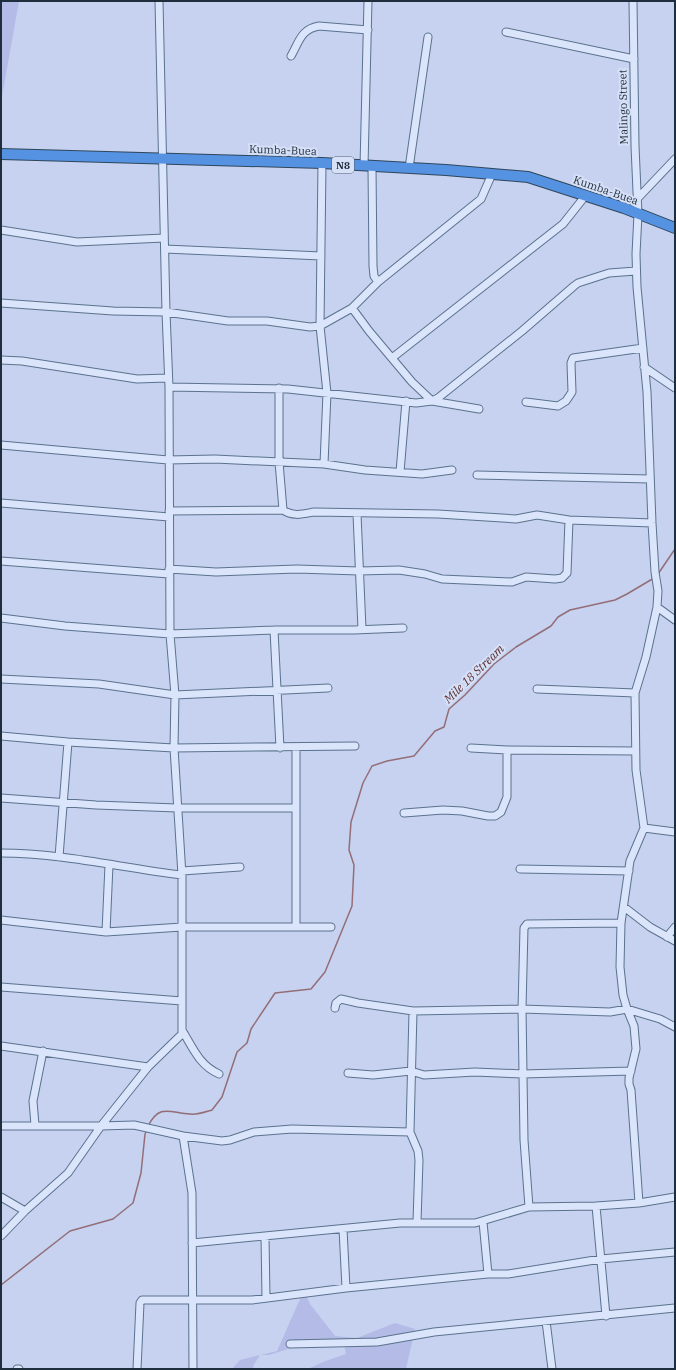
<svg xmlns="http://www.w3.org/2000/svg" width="676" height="1370" font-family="'IBM Plex Serif',serif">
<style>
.farmland{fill:#b3bbe6}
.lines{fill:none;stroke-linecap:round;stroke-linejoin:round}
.stream{stroke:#936e77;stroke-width:1.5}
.minor-casing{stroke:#5b728c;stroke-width:9}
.highway-casing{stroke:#2f465a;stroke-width:12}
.minor{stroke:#dae4fa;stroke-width:7}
.highway{stroke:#5592e1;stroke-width:10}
.labels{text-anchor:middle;stroke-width:4;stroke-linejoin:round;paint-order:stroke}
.shield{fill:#d6e0f7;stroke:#566374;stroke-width:1}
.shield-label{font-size:10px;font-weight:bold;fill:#1f2e3c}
.street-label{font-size:11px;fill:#1f2e3c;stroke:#d6e0f7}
.water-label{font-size:12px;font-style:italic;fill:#5c2e31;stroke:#d6e0f7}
</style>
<rect width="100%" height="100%" fill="#c6d2f0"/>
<path class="farmland" d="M1,1H19L1,102Z
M304,1290L310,1304L335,1336L357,1338L395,1323L415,1329L406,1369H308L323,1362L346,1354L343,1339L310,1342L269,1355H260L253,1366L254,1369H232L240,1360L277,1351Z"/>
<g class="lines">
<path class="stream" d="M658,574L675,549
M148,1126C160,1103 170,1113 190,1114C197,1115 205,1112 212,1110L222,1097L237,1052L247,1043L251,1029L275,993L311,989L325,972L352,906L354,865L349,850L351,822L363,783L372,766L387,761L414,756L435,731L444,727L449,709L465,695L494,664L516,647L551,626L558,617L570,610L615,600L627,594L654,578
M1,1285L70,1231L113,1219L133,1203L141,1173L145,1134L147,1130"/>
<defs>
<path id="minor" d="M633,1L635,146L638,214L636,254L637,287L647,392L652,523L655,572L658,591L657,607L646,657L635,693L636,770L644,828
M506,32L634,59
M291,56C299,42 301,29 319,26L368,30
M322,163L320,326L327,393L324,464
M364,166L368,1
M372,167L373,266L374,276L378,282
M409,168L428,37
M637,199L675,159
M1,230L77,242L164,238
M165,249L321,256
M1,303L113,311L166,312L228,321H267L310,327L320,326L352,308L378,282L481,199L492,174
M352,308L369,331L412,382L432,401L479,409
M392,358L563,224L586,195
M1,360L22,361L137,379L167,378
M644,367L675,388
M169,387L288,389L416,403L432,401L438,398L522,331L574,286L578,283L609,273L636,271
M279,388V462L283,510
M526,402L558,406L566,401L572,392L571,363L573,358L643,348
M1,445L168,460L215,459L324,464L365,470L422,474L452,470
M400,472L406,401
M477,475L650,479
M1,503L169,517
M169,511L283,510C293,517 303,514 314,512L438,514L516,519L537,515L569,520L652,523
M357,514L362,629
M1,561L169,574
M169,569L216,572L297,569L359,571L399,570L425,574L442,579L512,582L526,577L555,579L562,578L567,573L569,520
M657,607L675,620
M1,618L65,626L170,634L274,630H354L403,628
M274,630L280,748
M1,679L99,684L175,695L328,688
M537,689L635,693
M1,736L68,742L174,748L355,746
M296,747V927
M471,748L507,750L635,751
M1,798L96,805L177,808H296
M404,813L443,810L462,811L488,816H495L501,812L507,797V750
M1,853C62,853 122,868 182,875
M59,857L68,742
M520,869L629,871
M182,871L240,867
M624,907L650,927L675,941
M1,920L106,932L182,927H331
M106,932L109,865
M667,937L675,927
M1,987L182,1001
M335,1008L336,1003L341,999L358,1003L413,1011L522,1009L610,1012L627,1009L660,1019L675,1027
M413,1011L410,1132L418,1151L419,1160L417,1222
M182,1030C193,1048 199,1065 219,1074
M1,1046L148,1067
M348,1073L373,1075L411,1071L424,1075L475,1072L523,1074L631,1071
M35,1125L33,1101L43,1051
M1,1126H101L134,1125L183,1136L192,1193L193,1369
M183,1136L222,1141L230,1140L254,1132L292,1129L410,1132
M1,1197L25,1211
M639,1203L631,1090L629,1084V1078L636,1049L634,1026L627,1009L623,995L620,967L621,923L630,861L644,828L675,832
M596,1206L606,1316
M529,1207L524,1140L522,1009L524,928L527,924L621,923
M483,1222L488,1274
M343,1229L346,1288
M1,1236L25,1211L68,1173L101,1126L148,1067L182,1034V875L174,748L175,695L170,634L169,387L166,312L159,1
M265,1236L266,1298
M192,1243L400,1223H475L529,1207L596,1206L639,1203L675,1197
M546,1321L552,1369
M290,1344L377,1342L434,1332L675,1308
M17,1369H19
M137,1369L140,1303L142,1300H252L346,1288L488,1274H508L601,1259L675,1252"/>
<path id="highway" d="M1,154L322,163L446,170L528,177L624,208L675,228"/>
</defs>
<use href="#minor" class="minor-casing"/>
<use href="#highway" class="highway-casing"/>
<use href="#minor" class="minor"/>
<use href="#highway" class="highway"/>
</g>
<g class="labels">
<rect class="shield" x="332" y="157" width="22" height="16" rx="3"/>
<g class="shield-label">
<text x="343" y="169">N8</text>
</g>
<g class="street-label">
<text transform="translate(623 107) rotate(-91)" y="4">Malingo Street</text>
<text transform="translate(283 150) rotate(2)" y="4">Kumba-Buea</text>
<text transform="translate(606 190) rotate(19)" y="4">Kumba-Buea</text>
</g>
<g class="water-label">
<text transform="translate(474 674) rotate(-44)" y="4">Mile 18 Stream</text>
</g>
</g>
<rect width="676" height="1370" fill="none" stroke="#1f2e3c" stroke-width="4"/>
</svg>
